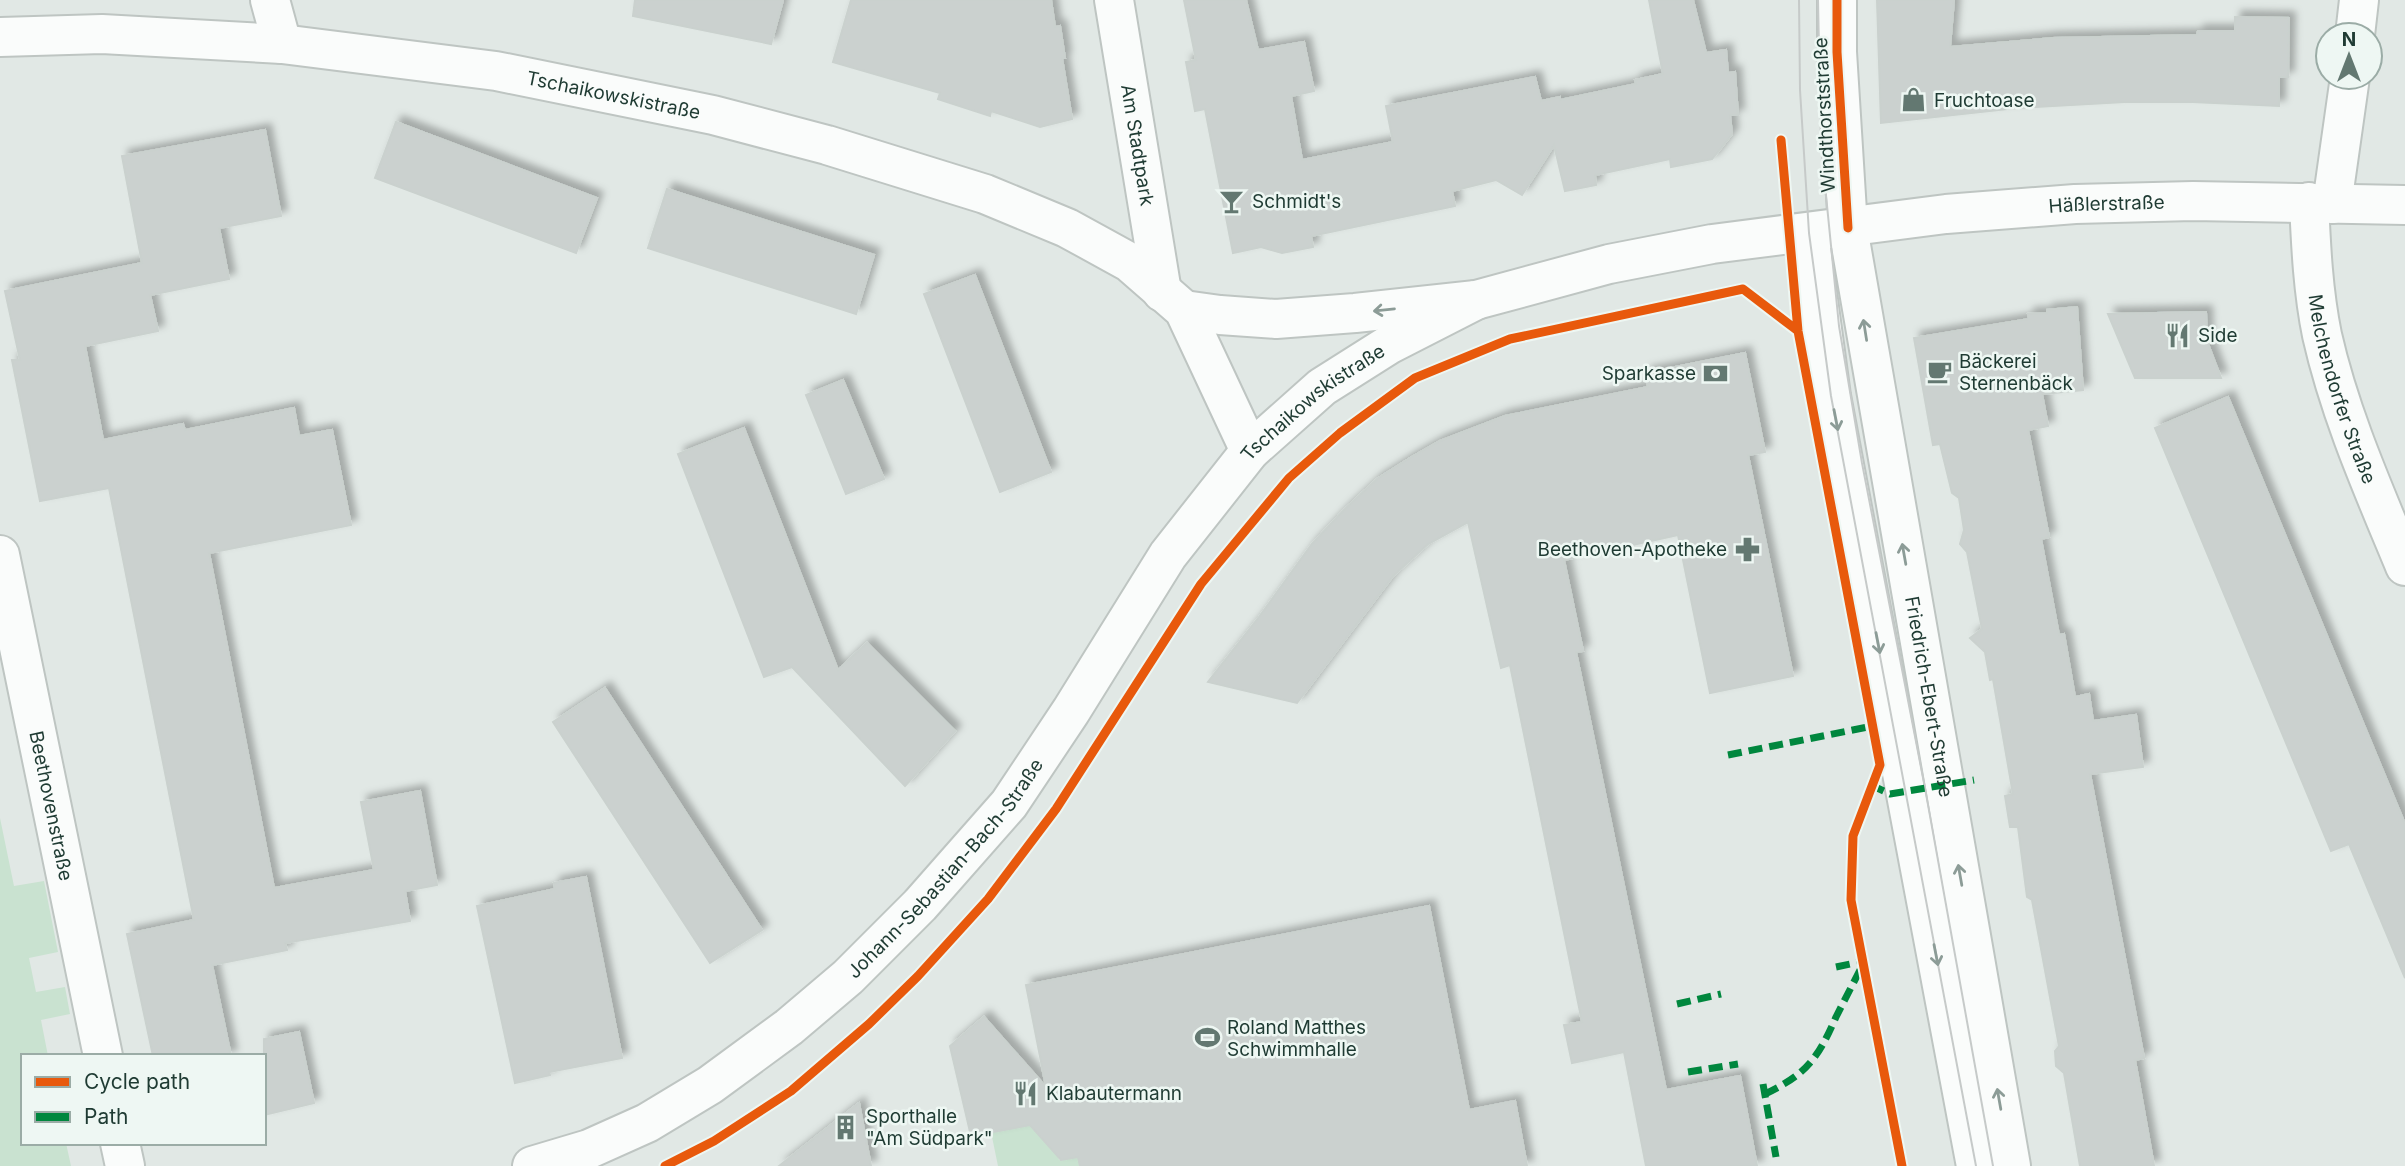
<svg xmlns="http://www.w3.org/2000/svg" width="2405" height="1166" font-family="Inter,sans-serif">
<style>
.green{fill:#c9e2d0}
.building{fill:#cbd1cf;stroke:#cad1ce;stroke-width:2;filter:url(#shadow)}
.lines{fill:none;stroke-linecap:round;stroke-linejoin:round}
.minor-casing{stroke:#bec5c2;stroke-width:42}
.minor{stroke:#fafcfb;stroke-width:38}
.tram{stroke:#c6cac9;stroke-width:2}
.quiet{stroke:#00873e;stroke-width:7;stroke-dasharray:14 7;stroke-linecap:butt}
.cycleway-casing{stroke:#eef7f3;stroke-width:13}
.cycleway{stroke:#e8590c;stroke-width:9}
.oneway{stroke:#8c9c97}
.labels{text-anchor:middle;stroke-width:5;stroke-linejoin:round;paint-order:stroke}
.street-label{font-size:19px;fill:#1f3b33;stroke:#eef7f3}
.poi-label{font-size:19px;fill:#1f3b33;stroke:#eef7f3;text-anchor:start}
</style>
<defs>
<filter id="shadow"><feDropShadow dx="6" dy="-6" stdDeviation="3.5" flood-color="#0004"/></filter>
</defs>
<rect width="100%" height="100%" fill="#e1e8e5"/>
<path class="green" d="M0,818L14,886L44,881L58,952L29,958L36,992L65,987L70,1014L41,1020L48,1056H23V1143H66L71,1166H0Z
M1030,1125L1049,1147L1056,1146L1059,1160L1078,1157L1080,1166H998L991,1132Z"/>
<path class="building" d="M635,0H783L771,44L633,16Z
M851,0H1051L1055,27L1060,26L1065,58H1062L1072,119L1040,127L991,111L990,116L938,99L940,93L833,62Z
M1184,0H1246L1258,50L1304,42L1314,91L1291,96L1302,160L1393,142L1386,106L1535,77L1541,101L1560,97V100L1636,84L1635,80L1663,74L1649,0H1693L1706,53L1726,50L1728,73L1735,72L1738,115H1730L1732,134L1712,159L1671,167L1670,159L1595,175L1596,185L1565,191L1554,145L1522,195L1496,180L1452,191L1455,206L1311,236L1313,247L1282,253L1261,247L1233,253L1205,109L1195,111L1186,62L1196,60Z
M1877,0H1954L1950,47L2053,38L2197,35L2198,31H2235V17L2289,18L2288,77H2279V106L2192,102H2125L2017,108L1881,123Z
M396,122L597,198L576,253L375,178Z
M265,130L281,216L219,228L229,279L150,295L158,331L85,346L103,440L183,424L185,430L294,408L299,436L332,430L351,525L209,553L274,888L374,870L361,802L420,791L437,885L405,891L410,921L285,943L287,950L212,965L231,1056H153L127,934L194,920L109,488L40,501L12,360H20L5,291L142,263L122,156Z
M667,189L874,255L856,314L648,248Z
M975,275L1051,472L1000,492L924,294Z
M2077,307L2083,390L2042,394L2048,426L2028,430L2049,537L2041,539L2059,635L2064,634L2075,697L2089,694L2093,721L2136,715L2143,767L2090,774L2144,1058L2135,1060L2154,1166H2080L2064,1073L2056,1066L2055,1051L2059,1046L2032,900L2027,897L2018,827H2010L2005,796L2013,794L1993,679L1990,680L1985,652L1970,638L1982,629L1967,552L1960,544L1964,530L1959,498L1952,493L1940,444L1933,445L1914,338L2029,319L2028,314L2047,313V310Z
M2206,312L2207,341L2221,378H2135L2108,314Z
M1745,353L1765,452L1748,455L1793,676L1710,693L1678,535L1564,560L1583,651L1576,652L1666,1090L1740,1076L1757,1166H1646L1624,1052L1572,1063L1564,1025L1582,1022L1510,665L1501,668L1468,522L1428,544L1393,576L1297,703L1208,682L1259,617L1312,544L1344,510L1377,479L1410,458L1440,441L1505,416L1648,387L1645,373Z
M843,380L884,479L846,494L806,395Z
M2228,397L2405,824V978L2349,844L2331,851L2155,428Z
M744,428L838,670L867,643L955,731L905,786L792,667L764,677L678,454Z
M605,688L762,930L710,963L553,722Z
M586,877L622,1058L549,1072L550,1075L515,1083L477,906L555,889L554,883Z
M1429,906L1469,1110L1515,1101L1527,1166H1080L1078,1157L1061,1160L1030,1125L971,1136L950,1046L984,1017L1046,1087L1026,985Z
M299,1032L314,1103L264,1115V1039Z
M859,1103L871,1166H779Z"/>
<g class="lines">
<defs>
<g id="minor">
<path d="M270,0L282,44"/>
<path id="s1" d="M1114,0L1162,292"/>
<path id="s2" d="M1837,0V52L1848,228L2011,1166"/>
<path d="M2355,35L2359,0"/>
<path id="s3" d="M0,37L102,34L282,44L496,71L713,115L827,145L985,194L1067,228L1129,262L1184,310L1250,451"/>
<path id="s4" d="M2309,202C2311,247 2313,291 2322,335C2340,415 2374,491 2405,566"/>
<path d="M2332,204L2350,77"/>
<path d="M1809,233L1831,396L1976,1166"/>
<path id="s5" d="M1184,310L1220,315L1276,319L1355,313L1476,300L1609,264L1712,244L1946,214L2075,204L2193,201L2405,205"/>
<path id="s6" d="M0,555L103,1056"/>
<path d="M120,1143L125,1166"/>
<path id="s7" d="M532,1166L589,1149L647,1123L710,1085L789,1027L848,977L920,905L1009,804L1071,711L1168,555L1250,451L1322,387L1390,344L1476,300"/>
</g>
</defs>
<use href="#minor" class="minor-casing"/>
<use href="#minor" class="minor"/>
<path class="tram" d="M1799,0L1800,90L1809,233L1831,396L1976,1166
M1818,0L1821,145L1839,326L1862,463L1925,788L1993,1166"/>
<path class="quiet" d="M1728,755L1873,726
M1871,785L1890,794L1974,780
M1836,967L1864,961
M1677,1004L1721,994
M1688,1072L1738,1064
M1763,1084L1776,1157
M1765,1094C1807,1074 1818,1058 1836,1017C1845,999 1854,982 1863,964"/>
<defs>
<path id="cycleway" d="M1837,0V52L1848,228
M1781,140L1798,331L1880,765L1853,836L1851,900L1902,1166
M665,1166L714,1141L791,1091L869,1024L918,976L988,899L1056,809L1201,584L1289,478L1340,433L1415,378L1510,339L1743,289L1798,331"/>
</defs>
<use href="#cycleway" class="cycleway-casing"/>
<use href="#cycleway" class="cycleway"/>
</g>
<defs><path id="oneway-shaft" d="M-6 0H5M1.5-3L5.5 0L1.5 3" fill="none" stroke-width="1.6" stroke-linecap="round" stroke-linejoin="round" transform="scale(1.75)"/></defs>
<g class="oneway">
<use href="#oneway-shaft" transform="translate(1384 310) rotate(174)"/>
<use href="#oneway-shaft" transform="translate(1865 330) rotate(-99)"/>
<use href="#oneway-shaft" transform="translate(1836 420) rotate(79)"/>
<use href="#oneway-shaft" transform="translate(1904 554) rotate(-100)"/>
<use href="#oneway-shaft" transform="translate(1878 643) rotate(79)"/>
<use href="#oneway-shaft" transform="translate(1960 875) rotate(-100)"/>
<use href="#oneway-shaft" transform="translate(1936 955) rotate(79)"/>
<use href="#oneway-shaft" transform="translate(1999 1099) rotate(-100)"/>
</g>
<defs>
<symbol id="shop-bare" viewBox="-9 -9 18 18"><path d="M-5-2.5h2.3a2.7 3.5 0 0 1 5.4 0H5L5.5 6h-11ZM-1.5-2.5h3a1.5 2.3 0 0 0-3 0Z" fill="#637871" stroke="#eef7f3" stroke-width="2.5" paint-order="stroke"/></symbol>
<symbol id="bar-bare" viewBox="-9 -9 18 18"><path d="M-6-5H6L.8 .8V4.5H3.5V6h-7V4.5H-.8V.8Z" fill="#637871" stroke="#eef7f3" stroke-width="2.5" paint-order="stroke"/></symbol>
<symbol id="restaurant-bare" viewBox="-9 -9 18 18"><path d="M-5-6h1v4h1v-4h1v4h1v-4h1v5L-1.5 .5V6h-2V.5L-5-1ZM5-6V6H3V1.5H1.5Q1.5-4 5-6Z" fill="#637871" stroke="#eef7f3" stroke-width="2.5" paint-order="stroke"/></symbol>
<symbol id="cafe-bare" viewBox="-9 -9 18 18"><path d="M-5.5-4.5H6V0H3Q3 3.5 0 3.5H-2.5Q-5.5 3.5-5.5 0ZM3-3.2v2h1.7v-2ZM-6 4.5H4V6H-6Z" fill="#637871" stroke="#eef7f3" stroke-width="2.5" paint-order="stroke"/></symbol>
<symbol id="bank-bare" viewBox="-9 -9 18 18"><path d="M-6-4H6V4H-6ZM0-2.3a2.3 2.3 0 1 0 0 4.6a2.3 2.3 0 1 0 0-4.6Z" fill="#637871" stroke="#eef7f3" stroke-width="2.5" paint-order="stroke"/></symbol>
<symbol id="pharmacy-bare" viewBox="-9 -9 18 18"><path d="M-2-6h4v4h4v4h-4v4h-4v-4h-4v-4h4Z" fill="#637871" stroke="#eef7f3" stroke-width="2.5" paint-order="stroke"/></symbol>
<symbol id="stadium-bare" viewBox="-9 -9 18 18"><path d="M0-5a6.5 5 0 1 0 0 10a6.5 5 0 1 0 0-10ZM-3.5-1.8h7v3.6h-7Z" fill="#637871" stroke="#eef7f3" stroke-width="2.5" paint-order="stroke"/></symbol>
<symbol id="building-bare" viewBox="-9 -9 18 18"><path d="M-4-6H4V6H1V3H-1V6H-4ZM-2.5-4.3h1.7v1.8h-1.7ZM.8-4.3h1.7v1.8H.8ZM-2.5-1h1.7V.8h-1.7ZM.8-1h1.7V.8H.8Z" fill="#637871" stroke="#eef7f3" stroke-width="2.5" paint-order="stroke"/></symbol>
</defs>
<g fill-rule="evenodd">
<use href="#shop-bare" x="1896" y="82" width="35" height="35"/>
<use href="#bar-bare" x="1214" y="184" width="35" height="35"/>
<use href="#restaurant-bare" x="2160" y="318" width="35" height="35"/>
<use href="#cafe-bare" x="1922" y="354" width="35" height="35"/>
<use href="#bank-bare" x="1698" y="356" width="35" height="35"/>
<use href="#pharmacy-bare" x="1730" y="532" width="35" height="35"/>
<use href="#stadium-bare" x="1190" y="1020" width="35" height="35"/>
<use href="#restaurant-bare" x="1008" y="1076" width="35" height="35"/>
<use href="#building-bare" x="828" y="1110" width="35" height="35"/>
</g>
<g class="labels">
<g class="street-label">
<text dy="7" stroke="none"><textPath href="#s3" startOffset="618">Tschaikowskistraße</textPath></text>
<text transform="translate(1824 115) rotate(-93)" y="7">Windthorststraße</text>
<text dy="7" stroke="none"><textPath href="#s1" startOffset="147">Am Stadtpark</textPath></text>
<text dy="7" stroke="none"><textPath href="#s5" startOffset="933">Häßlerstraße</textPath></text>
<text dy="7" stroke="none"><textPath href="#s4" startOffset="191">Melchendorfer Straße</textPath></text>
<text dy="7" stroke="none"><textPath href="#s7" startOffset="1116">Tschaikowskistraße</textPath></text>
<text dy="7" stroke="none"><textPath href="#s2" startOffset="704">Friedrich-Ebert-Straße</textPath></text>
<text dy="7" stroke="none"><textPath href="#s6" startOffset="256">Beethovenstraße</textPath></text>
<text dy="7" stroke="none"><textPath href="#s7" startOffset="518">Johann-Sebastian-Bach-Straße</textPath></text>
</g>
<g class="poi-label">
<text x="1934" y="107">Fruchtoase</text>
<text x="1252" y="208">Schmidt's</text>
<text x="2198" y="342">Side</text>
<text x="1959" y="368">Bäckerei<tspan x="1959" dy="22">Sternenbäck</tspan></text>
<text x="1696" y="380" text-anchor="end">Sparkasse</text>
<text x="1727" y="556" text-anchor="end">Beethoven-Apotheke</text>
<text x="1227" y="1034">Roland Matthes<tspan x="1227" dy="22">Schwimmhalle</tspan></text>
<text x="1046" y="1100">Klabautermann</text>
<text x="866" y="1123">Sporthalle<tspan x="866" dy="22">"Am Südpark"</tspan></text>
</g>
</g>
<rect x="21" y="1054" width="245" height="91" fill="#eef7f3" stroke="#9baca6" stroke-width="2"/>
<rect x="35" y="1077" width="35" height="10" fill="#e8590c" stroke="#9baca6" stroke-width="2"/>
<text x="84" y="1089" font-size="21" fill="#1f3b33">Cycle path</text>
<rect x="35" y="1112" width="35" height="10" fill="#00873e" stroke="#9baca6" stroke-width="2"/>
<text x="84" y="1124" font-size="21" fill="#1f3b33">Path</text>
<g transform="translate(2349 56)"><circle r="33" fill="#eef7f3" stroke="#9baca6" stroke-width="2"/>
<path d="M0-5L12 26L0 18L-12 26Z" fill="#637871"/>
<text y="-10" font-size="19" font-weight="bold" text-anchor="middle" fill="#1f3b33">N</text>
</g>
</svg>
